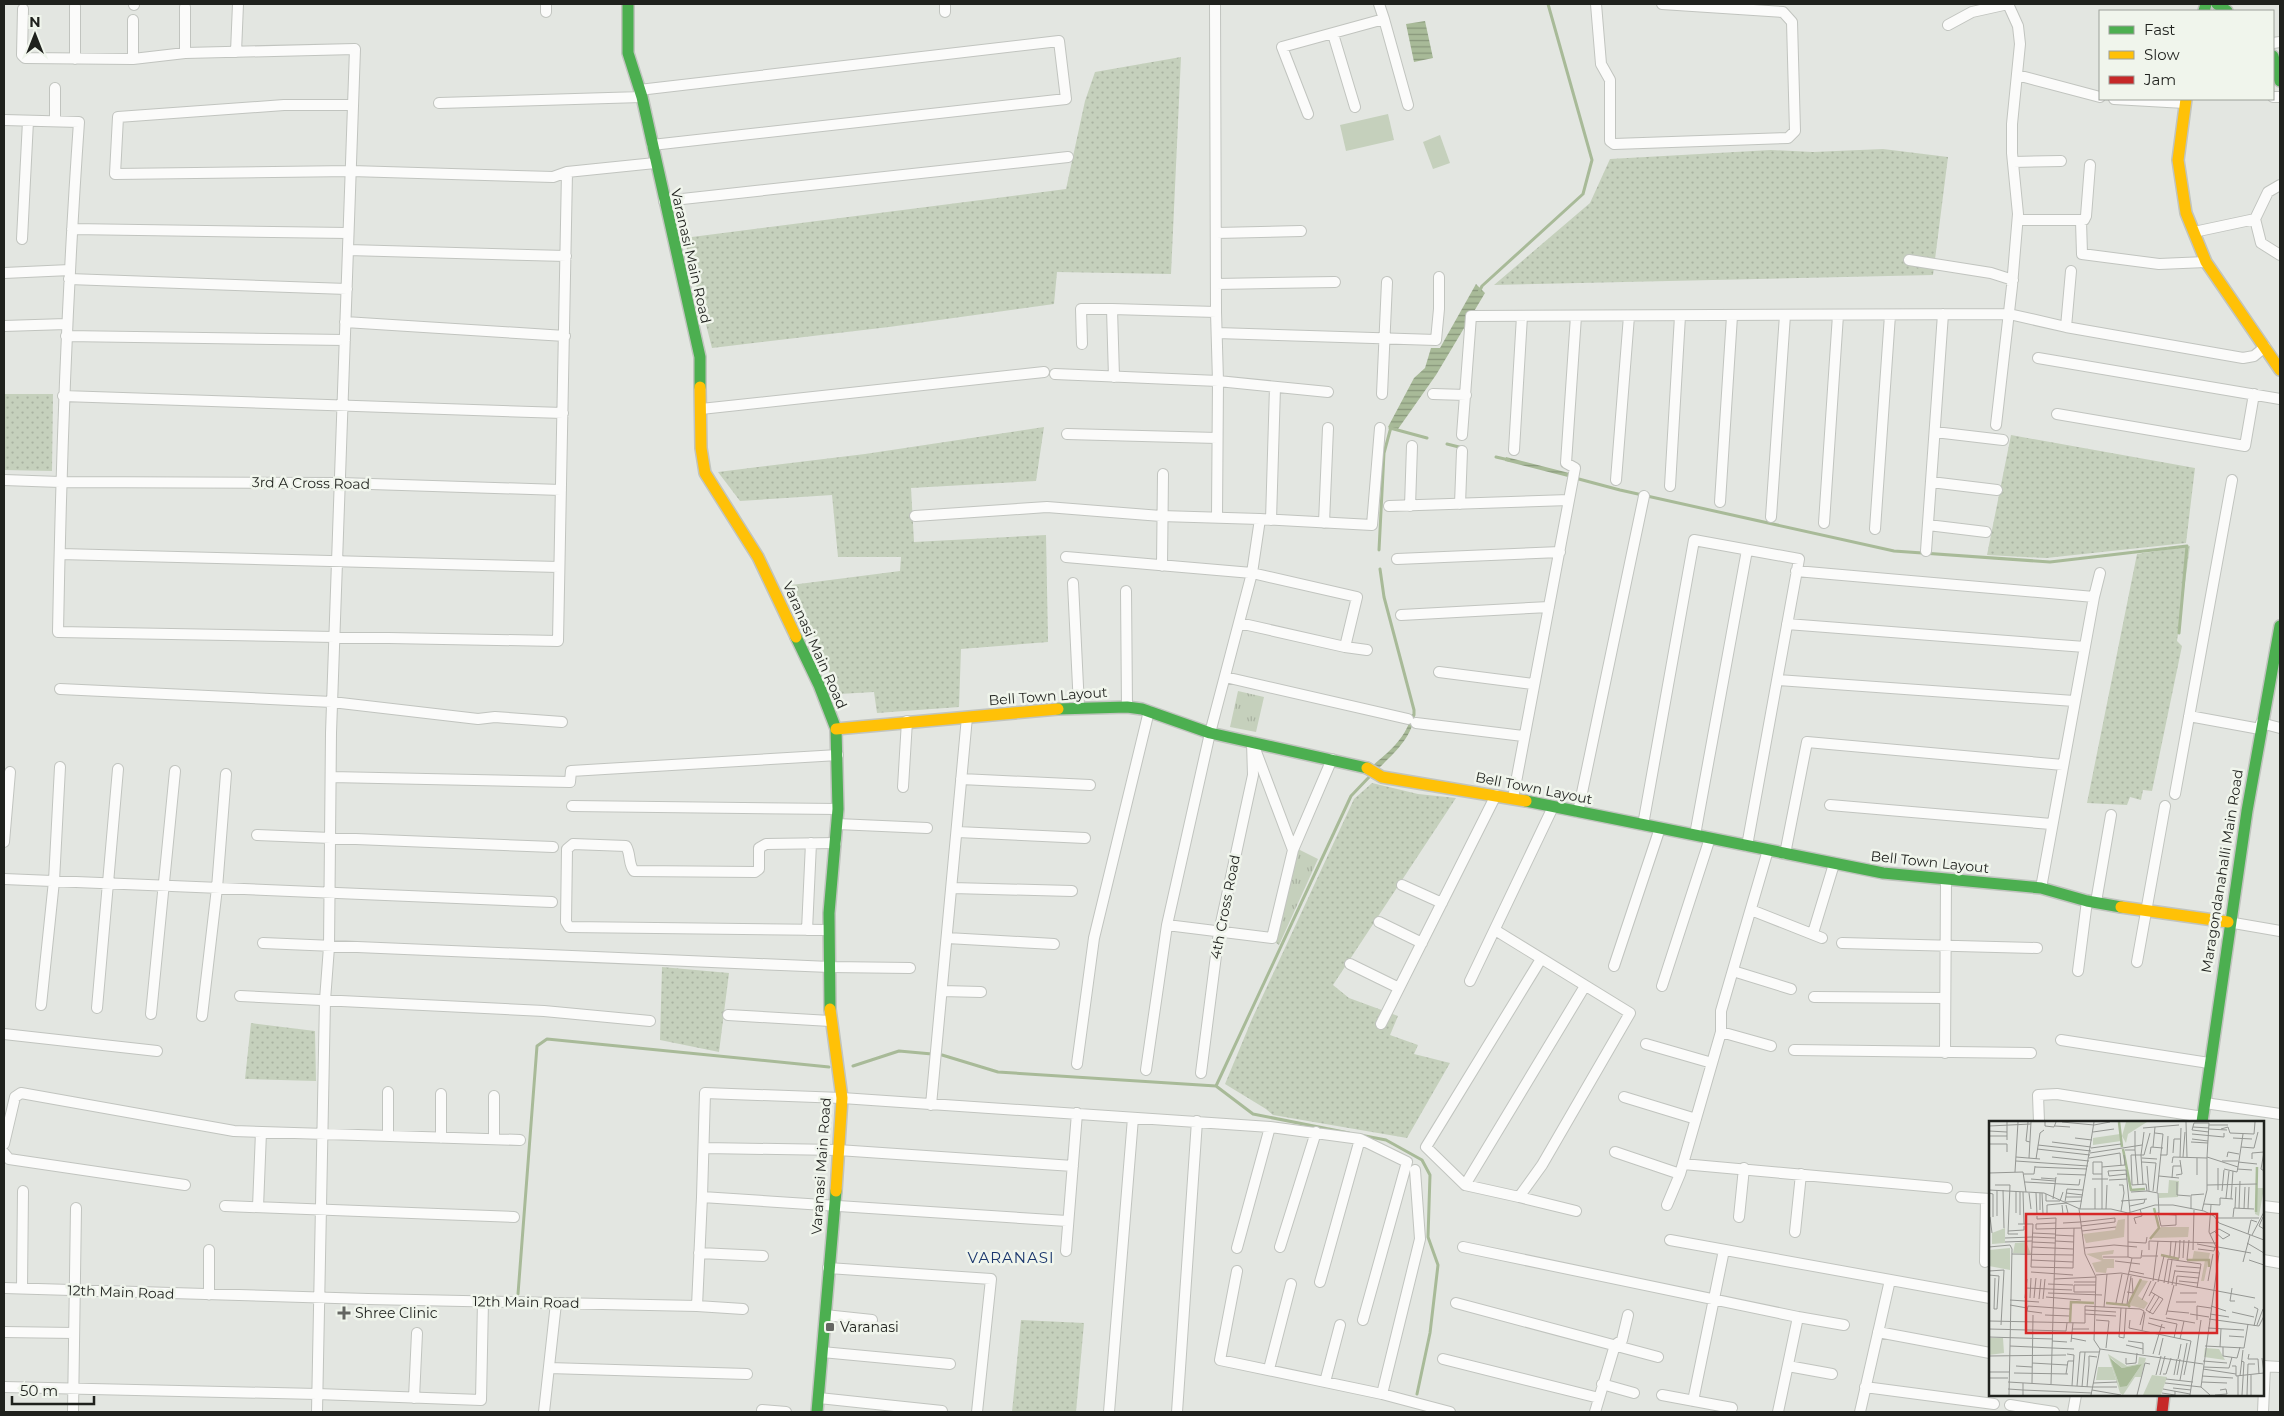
<svg xmlns="http://www.w3.org/2000/svg" width="2284" height="1416" font-family="Montserrat,sans-serif">
<style>
.grass{fill:url(#grass-dots)}
.park{fill:url(#park-tufts)}
.garden{fill:#c5d0bc}
.water{fill:url(#water-rules)}
.lines{fill:none;stroke-linecap:round;stroke-linejoin:round}
.stream{stroke:#a8ba98;stroke-width:3}
.street-casing{stroke:#c1c4bf;stroke-width:12}
.fast-casing{stroke:#c1c4bf;stroke-width:14}
.slow-casing{stroke:#c1c4bf;stroke-width:14}
.jam-casing{stroke:#c1c4bf;stroke-width:14}
.street{stroke:#fbfbfa;stroke-width:10}
.fast{stroke:#4caf50;stroke-width:11}
.slow{stroke:#ffc107;stroke-width:11}
.jam{stroke:#c62828;stroke-width:11}
.poi-dot{fill:#646662;stroke:#f0f5ec;stroke-width:2}
.labels{text-anchor:middle;stroke-width:5;stroke-linejoin:round;paint-order:stroke}
.street-label{font-size:14px;fill:#1f211d;stroke:#f0f5ec}
.poi-label{font-size:14px;fill:#1f211d;stroke:#f0f5ec;text-anchor:start}
.neighbourhood-label{font-size:15px;letter-spacing:1px;fill:#1b376d;stroke:#f0f5ec}
.inset-river{fill:none;stroke:#a8ba98;stroke-width:2.5}
.inset-road{fill:none;stroke:#959793;stroke-width:1}
.view{fill:#d62828;fill-opacity:0.15;stroke:#d62828;stroke-width:2.5}
.inset-edge{fill:none;stroke:#1f211d;stroke-width:2.5}
</style>
<defs>
<pattern id="grass-dots" width="8" height="8" patternUnits="userSpaceOnUse" patternTransform="scale(1.25)"><rect width="8" height="8" fill="#c5d0bc"/><path d="M2 2h.1M6 6h.1" fill="none" stroke="#a9b2a1" stroke-width="1.8" stroke-linecap="round"/></pattern>
<pattern id="park-tufts" width="24" height="20" patternUnits="userSpaceOnUse" patternTransform="scale(1.25)"><rect width="24" height="20" fill="#c5d0bc"/><path d="M3 7l-1-3M5 7V3M7 7l1-3M15 17l-1-3M17 17v-4M19 17l1-3" fill="none" stroke="#a9b2a1"/></pattern>
<pattern id="water-rules" width="6" height="5" patternUnits="userSpaceOnUse" patternTransform="scale(1.25)"><rect width="6" height="5" fill="#a8ba98"/><path d="M0 2.5h6" fill="none" stroke="#88977b"/></pattern>
</defs>
<rect width="100%" height="100%" fill="#e3e6e1"/>
<path class="grass" d="M1181,57L1171,274L1057,272L1054,304L889,327L712,348L684,238L1066,189L1085,101L1095,72Z
M1883,149L1948,157L1933,275L1494,285L1590,203L1610,159L1771,150L1813,152Z
M4,394H53L52,471L4,470Z
M1044,427L1036,481L911,488L914,542L1046,535L1048,642L961,649L959,707L877,713L874,692L839,694L791,585L900,571L901,557H838L832,495L740,501L718,472L865,454Z
M2011,435L2195,468L2186,543L2046,558L1987,555Z
M2190,546L2177,641L2182,646L2152,791L2143,790L2141,800L2130,797L2127,805L2087,803L2137,554Z
M1372,783L1418,794L1456,798L1333,985L1349,998L1398,1016L1390,1035L1418,1045L1414,1054L1450,1063L1407,1138L1273,1115L1266,1109L1225,1084L1252,1019L1354,799Z
M662,967L729,973L719,1052L660,1040Z
M251,1023L315,1031L316,1081L245,1079Z
M1021,1320L1084,1323L1076,1412H1012Z"/>
<path class="park" d="M1238,691L1264,697L1256,732L1230,727Z
M1298,849L1318,859L1279,945L1276,943Z"/>
<path class="garden" d="M1388,114L1394,140L1346,151L1340,125Z
M1440,135L1450,163L1433,169L1423,142Z"/>
<path class="water" d="M1425,21L1433,58L1414,62L1406,24Z
M1476,284L1485,293L1436,375L1398,429L1388,427L1414,378L1425,368L1431,348H1440Z
M1506,457L1569,473L1568,477L1505,461Z
M1412,714L1415,715C1411,739 1394,753 1377,770L1372,766C1390,751 1406,738 1412,714Z"/>
<g class="lines">
<path class="stream" d="M1479,292L1482,286L1583,194L1592,160L1548,4
M1390,428L1427,438
M1447,444L1463,448
M1496,457L1509,460
M1575,478L1620,490L1894,551L2050,562L2187,546L2179,633
M1379,550L1384,453L1391,427
M1380,569L1384,597L1414,710V715
M942,1055L998,1072L1216,1086
M853,1066L899,1051L932,1054
M1349,1133L1253,1114L1216,1086L1351,796L1371,775
M1360,1135L1386,1140L1422,1160L1430,1175L1428,1237L1438,1265L1430,1333L1417,1394
M518,1294L537,1046L547,1039L829,1067"/>
<defs>
<path id="street" d="M134,4V5
M546,4V12
M945,4V12
M1215,4L1216,312L1218,381L1217,517
M1596,4L1601,64L1610,80V141L1614,144L1788,138L1795,131L1792,22L1783,12L1662,4
M75,6V59
M23,9L22,55L25,58L133,59
M1384,19L1408,105
M133,20V59L185,53L355,49L331,733L329,947L325,1000L317,1412
M1948,25L1972,12L2008,4
M1333,34L1355,107
M2273,43L2280,42
M236,52L238,4
M185,53V7
M2017,75L2100,97
M55,88V121
M639,90L1059,41L1066,99L652,145
M2273,97H2280
M2114,99L2185,103
M439,103L642,97
M353,105H284L118,117L115,174L351,171L553,177L567,172L655,163
M1308,114L1282,47L1384,19L1379,4
M4,120L79,122C67,292 61,462 58,632L558,641L567,172
M2013,162L2061,161
M2280,185L2268,192L2255,219L2261,243L2280,255
M664,201L1068,157
M2018,220H2084L2086,216L2090,165
M2081,221L2082,254L2159,264L2206,262
M72,229L348,233
M2194,232L2255,219
M1216,233L1301,231
M22,239L28,121
M348,250L566,256
M1909,260L1991,273L2013,280
M4,273L70,270
M69,279L347,289
M1216,284L1335,282
M1112,309L1216,312
M345,322L565,336
M4,326L66,324
M2066,327L2071,271
M1217,333L1436,340L1439,309V277
M66,336L345,340
M1082,344L1081,309H1112L1114,377
M2038,358L2280,399
M1055,374L1218,381L1328,392
M1382,394L1387,282
M1433,394L1466,395
M63,396L563,413
M701,409L1044,372
M2057,414L2245,446L2254,394
M1996,425L2012,286L2018,214L2012,153V124L2020,44L2018,26L2008,4
M1935,432L2003,440
M1067,434L1217,438
M1462,435L1471,316L2009,314L2066,327L2243,358L2254,356L2265,347
M1514,450L1522,316
M4,480L60,482L340,483L561,490
M1616,480L1629,316
M1931,482L1997,490
M1670,486L1680,316
M1720,502L1732,316
M1460,504L1462,451
M1389,506L1569,500
M1410,506L1412,446
M915,516L1047,507L1161,516L1260,519L1252,573L1210,733L1167,925L1146,1070
M1771,517L1785,315
M1260,519L1372,525L1380,428
M1271,520L1275,387
M1324,523L1328,428
M1824,523L1838,315
M1928,525L1986,532
M1875,529L1890,315
M1926,551L1943,314
M60,554L559,567
M1066,557L1252,573L1357,597L1345,647L1239,623
M1397,559L1560,552
M1162,566L1163,474
M1796,571L2094,597L2041,888
M1073,583L1079,707
M1126,591L1127,707
M2094,597L2100,573
M1401,615L1549,607
M1787,624L2085,647
M1345,647L1367,650
M1439,672L1533,684
M1225,677L1408,719
M1777,680L2074,701
M60,689L332,702L478,719L495,717L562,722
M2189,716L2260,729
M1416,723L1523,736
M2261,723L2280,728
M331,777L570,782L571,771L838,755
M961,779L1090,785
M903,787L907,721
M2175,794L2232,480
M1513,798L1575,468L1566,463L1576,316
M1830,805L2051,824
M572,806L838,809
M1578,812L1644,496
M837,824L927,828
M1643,825L1694,540L1799,559L1747,846
M957,832L1085,838
M257,835L553,847
M1695,835L1747,550
M4,842L10,772
M1293,850L1332,759
M1785,854L1807,742L2063,765
M4,879L552,902
M1402,885L1442,903
M952,888L1072,891
M2096,902L2111,815
M1751,910L1822,938
M1379,922L1422,943
M2228,922L2280,931
M1167,925L1272,938L1293,850L1255,749
M807,930L811,843
M829,930L569,927L566,922L567,849L573,844L626,846C631,854 628,864 634,871L755,872L759,869V848L766,844L836,843
M1495,930L1630,1013L1542,1165L1519,1197L1465,1185L1426,1147L1541,959
M1813,933L1834,864
M947,938L1054,944
M263,943L830,967L910,968
M1842,943L2037,948
M2137,962L2165,806
M1350,964L1399,988
M1614,966L1660,828
M1733,971L1791,989
M2078,971L2087,901
M1470,981L1553,807
M1662,986L1710,838
M942,991L981,992
M240,996L544,1011L650,1021
M1814,997L1945,998
M41,1005L54,881L60,767
M97,1008L118,769
M151,1014L175,771
M728,1015L830,1021
M202,1016L217,888L226,774
M1381,1024L1496,795
M1721,1032L1771,1046
M4,1034L157,1051
M2061,1040L2209,1063
M1646,1044L1712,1063
M1794,1050L2031,1053
M1945,1053L1946,880
M1077,1064L1094,938L1149,711
M1201,1073L1219,932L1253,775L1252,742
M388,1092V1136
M441,1094V1138
M1624,1097L1696,1119
M2205,1103L2280,1114
M931,1105L967,717
M2039,1122L2038,1095L2057,1094L2203,1117
M494,1139V1096
M4,1144L15,1097L21,1093L234,1131L520,1140
M704,1148L838,1150L1073,1166
M1615,1152L1680,1174
M4,1153L9,1159L185,1185
M1683,1164L1947,1188
M1465,1185L1585,986
M702,1197L1067,1221
M1519,1197L1576,1211
M1961,1197L1990,1199
M1667,1205L1680,1174L1721,1032V1011L1768,850
M225,1206L514,1217
M2263,1206L2280,1208
M258,1207L261,1132
M1739,1217L1744,1168
M1795,1232L1801,1174
M1670,1240L1990,1298
M1280,1247L1316,1132
M1463,1247L1798,1317L1778,1412
M1237,1248L1270,1127
M1066,1251L1077,1113
M699,1253L763,1256
M2263,1260L2280,1263
M1985,1262L1986,1199
M828,1268L991,1279L977,1412
M1237,1271L1220,1360L1382,1394L1450,1412
M1320,1282L1360,1139
M4,1288L368,1299L697,1306L702,1197L705,1093L842,1098L1270,1127L1360,1139L1407,1162L1363,1320
M22,1288L23,1191
M209,1295V1250
M1456,1303L1658,1357
M697,1306L743,1309
M825,1315L872,1320
M1798,1317L1844,1325
M4,1332L74,1333
M1878,1332L1990,1353
M822,1352L950,1364
M1443,1359L1599,1398
M1788,1366L1832,1374
M2263,1366L2280,1367
M549,1368L747,1374
M1269,1369L1291,1284
M1325,1382L1340,1325
M1602,1384L1634,1393
M4,1387L317,1394L481,1400L483,1301
M1865,1387L1994,1404
M1382,1394L1420,1239L1415,1170
M1662,1395L1732,1408
M414,1398L417,1333
M819,1398L942,1411
M1693,1401L1724,1250
M2010,1405L2054,1412
M762,1410L786,1412
M73,1412L76,1208
M544,1412L556,1303
M1109,1412L1133,1118
M1177,1412L1197,1121
M1595,1412L1615,1345L1622,1340L1628,1315
M1860,1412L1890,1280
M2073,1412L2076,1395
M2263,1412L2265,1366"/>
<path id="fast" d="M628,4V53L642,97L700,357V387
M2217,4L2227,11
M2204,11L2206,4
M2273,56L2280,81
M796,637L819,685L836,729L838,809L829,913L830,1009
M1058,709L1127,707L1142,709L1210,733L1367,768
M1526,801L1883,873L2041,888L2087,901L2121,907
M2202,1122L2247,811L2280,626
M817,1412L836,1191"/>
<path id="slow" d="M2186,99L2178,160L2186,213L2206,262L2280,370
M700,387L701,448L705,473L758,557L796,637
M836,729L1058,709
M1367,768L1382,777L1526,801
M2121,907L2228,922
M830,1009L842,1098L836,1191"/>
<path id="jam" d="M2162,1412L2164,1395"/>
</defs>
<use href="#street" class="street-casing"/>
<use href="#fast" class="fast-casing"/>
<use href="#slow" class="slow-casing"/>
<use href="#jam" class="jam-casing"/>
<use href="#street" class="street"/>
<use href="#fast" class="fast"/>
<use href="#slow" class="slow"/>
<use href="#jam" class="jam"/>
</g>
<g class="poi-dot">
<path d="M341.5 1305.5h5v5h5v5h-5v5h-5v-5h-5v-5h5z"/>
<rect x="825" y="1322" width="10" height="10" rx="2.5"/>
</g>
<g class="labels">
<g class="street-label">
<text transform="translate(691 256) rotate(77)" y="5">Varanasi Main Road</text>
<text transform="translate(311 483) rotate(1)" y="5">3rd A Cross Road</text>
<text transform="translate(815 645) rotate(66)" y="5">Varanasi Main Road</text>
<text transform="translate(1048 696) rotate(-4)" y="5">Bell Town Layout</text>
<text transform="translate(1534 788) rotate(11)" y="5">Bell Town Layout</text>
<text transform="translate(1930 862) rotate(6)" y="5">Bell Town Layout</text>
<text transform="translate(2222 871) rotate(-81)" y="5">Maragondanahalli Main Road</text>
<text transform="translate(1225 907) rotate(-79)" y="5">4th Cross Road</text>
<text transform="translate(821 1166) rotate(-86)" y="5">Varanasi Main Road</text>
<text transform="translate(121 1292) rotate(2)" y="5">12th Main Road</text>
<text transform="translate(526 1302) rotate(1)" y="5">12th Main Road</text>
</g>
<g class="poi-label">
<text x="355" y="1318">Shree Clinic</text>
<text x="840" y="1332">Varanasi</text>
</g>
<g class="neighbourhood-label">
<text x="1011" y="1263">VARANASI</text>
</g>
</g>
<g transform="translate(1989 1121)">
<rect width="275" height="275" fill="#e3e6e1"/>
<path d="M137,1H158L139,13L137,22L133,15ZM131,13L132,20L104,24V17ZM180,59L190,60L189,76L170,77V72H179ZM136,98L135,116L97,122L94,113L126,109L129,99ZM172,106H200L199,116L162,117ZM37,121L42,133L24,132L26,122ZM21,127V149L0,145V129ZM125,129L124,133L113,134L114,138H125V147H118L117,152L107,151L103,142L113,140L97,133ZM205,130L221,132L215,160H212L216,139L203,140ZM152,159L159,160L149,175L159,182L155,188L140,184ZM0,217H14L15,232L0,234ZM216,227L230,228L236,239L215,236ZM109,246H123L127,259H107ZM163,254L178,256L172,274H154Z" fill="#c5d0bc"/>
<path d="M16,107V122L3,123V112Z" fill="#c5d0bc"/>
<path d="M268,67H275L270,95L266,93Z" fill="#c5d0bc"/>
<path d="M119,233L138,245L149,243L150,236L157,237L152,256H146L134,274L131,272ZM122,237L133,247L153,243L138,265L130,264Z" fill="#c5d0bc" fill-rule="evenodd"/>
<path d="M121,237L133,247L153,243L138,265L131,266Z" fill="#a8ba98"/>
<path class="inset-river" d="M130,1L133,26M134,28L142,69L156,68M267,91L268,46M161,118L170,107L165,87M172,134L190,138M198,139H220V146M117,182L138,184M141,186L139,184L152,158M81,201L82,181L105,182"/>
<path class="inset-road" d="M39,1L37,20L41,21M56,1V5L65,6L67,1M73,1L105,4L121,1M197,1L198,36M220,4H239M0,5L42,3M66,5L81,6M204,6L220,7M154,7L190,4M220,8L238,9M232,8L239,6L241,12L265,13L266,1M0,10L18,11M104,11L125,8M220,11L203,9L205,2H220M161,12L155,34H142L143,64L157,63L158,70L169,72L170,92M166,12L174,13L168,71M203,13L235,16V12M0,15H18M86,17L103,19M244,17L263,18M203,18L219,20M18,19V1M63,21L102,26M202,21L219,22M0,23H18V31M49,24L102,30M164,26L166,6M252,26L265,27L269,11M102,27L132,23M48,28L101,34M136,29H146V10M146,29L149,64M101,32L153,24M184,32L185,18H191M161,33L162,26L174,27M152,34L154,64M152,34L155,11M171,34H178L179,15M27,36L51,38M63,36L100,40M191,36L192,7M194,36L196,11M218,36L220,2M238,36L239,31L250,33M40,37L42,1M100,37L131,32L132,44M153,37L168,38M47,38L51,12L55,9M263,38V32L275,31L272,48L275,50M27,40L99,45M233,40H249M153,41L167,42L164,70M249,41L268,43M183,42L184,36L218,37M158,45L160,70M46,46L98,48M113,46L136,44L135,34M249,46L254,13M248,48L263,49M119,50L137,49L141,91M119,50L120,55L138,53M26,51L29,1M0,52L34,51L37,71L55,72L91,88H122L139,92L166,84H184L215,90L225,95L230,102L275,119M35,53H45L46,45M68,53L97,54M187,54L193,53L191,39M208,54V37M170,55L190,57M52,57L67,58M183,57L184,45H192M42,58L66,60M103,58H119M120,59L138,58M36,61L90,64L91,58M188,61V74L201,75M6,64H21L19,113H29M130,64H134L135,72L132,90M218,64L268,63M0,69L37,71M14,69L15,107M229,69V47M27,70V92M233,70L235,49M31,71V94M34,71L35,103M142,71L158,70M0,72L4,73V96M40,72L42,88M47,72L48,94M51,72V89M53,72L54,93M77,72L94,74M57,73V80H71L74,71M77,76H93M237,77L240,50M64,78L67,56M242,78L244,50M132,80L158,78M76,81L78,68L94,69M77,81L93,80M215,83L231,84V77L244,78M73,84L74,93L79,92L77,84M141,85L155,82L156,78M246,87L247,66M250,87L251,60M90,88L96,133L107,156L105,219L111,228L102,274M91,88L105,1M106,88V67M113,88V41H104V53H113M117,88L118,64M202,88V74L215,73M255,88L256,66M259,88L260,66M213,90L218,69V36L249,46L248,51L235,48M169,91L172,105L187,104V94L171,93M58,93V84L78,82M8,95V69M48,95V98L67,97L62,263M1,96L3,112M244,96L245,87L265,88M274,96L270,105L275,108M227,97H270M91,101L126,97V101L92,105M67,102L47,103V108L92,107M74,102L91,101M29,103H44L42,146L84,147L85,107M147,103L145,97L153,95L151,88M19,110L35,109V105M93,110L127,106M43,112L66,113M221,113L230,108L241,114L234,118L226,111M259,113L262,99L268,101M66,114L85,115M263,114L275,91M43,116L66,117M16,117L43,116M66,120L85,121M16,121L43,120M43,121L66,122M139,121L157,122L158,116M258,122L275,132M208,123L229,127M125,124L148,126M0,126L21,124L23,128L20,274M43,126L84,128M229,126L262,132M96,127L125,124M209,128L225,130L226,126M160,129V120L227,122M204,129L205,89M23,133L84,134M153,135H169M181,135L182,120M114,136H139M185,136L187,120M143,137H152L153,129M190,137L191,119M194,137L195,119M42,139L84,141M198,139L200,119M260,139L275,144M126,140L151,143M254,141L261,114M187,145L212,147M0,150L15,149L12,204M140,150L155,153M186,150L211,152M42,151L84,154M0,154L10,155L8,188H5L6,157M107,154L132,152L266,177M65,158L107,156M164,160L169,120M190,160L209,162M219,160L224,133M85,161H107M169,161L175,135M175,162L179,138L212,143L208,167M59,163L84,164M179,163L183,139M183,164L186,149M187,165L188,155L210,157M37,167L83,169M243,167L241,180H246M107,171H85V164H107M138,171L144,172L143,157M162,171L174,178L164,193L157,189L166,173M59,172L113,174M191,172H208M160,175L167,161M57,176L92,179M36,177L38,158M41,177L42,157M45,177L47,157M50,178L52,158M54,178L56,158M21,179L50,181M153,179L162,160M187,181H207M127,182L133,153M133,183L143,137L139,136V92M138,183L142,155M21,184L38,187M222,185L237,190M115,186L118,153M265,186L269,188L265,205M132,187L130,216L135,217L137,187M151,188L155,190L151,204M96,189L127,191M178,190L200,192M243,191L265,196M53,192L38,190L39,185L81,188M160,192L170,176M96,193L127,195M201,193L220,196M221,193L240,196M56,194L80,195M177,194L185,164M160,197L188,203L185,217M177,197L206,202M220,198L270,205L275,195M107,199L120,200L117,227M141,199L140,207L202,220L195,254M208,199V185L222,187M0,200L96,202V185L151,188M159,202L176,207M268,204L274,188M219,207L255,209M0,208L77,210L78,202M83,208H100M153,210L156,191M240,215L255,216M0,216L64,218M82,217L97,220M191,218L195,200M63,220L78,221M139,220L154,222V233M82,221L84,202M137,224L154,228M21,225L85,228M216,225L255,227L259,203M231,226L232,208M234,226V235L248,237L251,226M111,228L214,243M78,233L85,234L83,265M164,233L173,203M260,233L259,238H269L270,253M170,234L174,217M0,235L77,234M137,237V243L147,242L148,232M273,237L275,252M189,238L192,223M214,240L238,242M252,240L255,241L253,274M43,242L78,244M100,244V235L108,236M27,245L43,246M243,245H247V255L275,252M215,246L240,247L243,236M214,248L247,253M0,251H21M25,252L79,253M77,253L79,240H85M174,253H177L182,237M167,254L172,235M171,254L176,235M185,254L188,238M188,254L191,238M213,255L244,257M251,255L254,229M0,257H19M177,258L204,261M191,259L198,222M19,261L103,266M213,261L238,262M43,262L44,194M104,262L128,261M176,262L212,266M88,265L91,231H110M93,266L96,231M98,266L100,244M103,266H128M184,267L202,269M19,268L34,269V262M174,268L201,273M103,269L132,274M173,272L186,274V270M34,274V269L103,272M148,274L156,242L161,243M201,274L212,199M221,274L212,266L230,132L220,111L222,84M226,274L238,273L237,268L231,269M249,274V255M258,274L259,243H266M262,274V254"/>
<path class="view" d="M37,93H228V212H37Z"/>
<rect width="275" height="275" class="inset-edge"/>
</g>
<rect width="2284" height="1416" fill="none" stroke="#1f211d" stroke-width="10"/>
<rect x="2099" y="10" width="175" height="90" fill="#f0f5ec" stroke="#9ca099"/>
<rect x="2109" y="26" width="25" height="8" fill="#4caf50" stroke="#9ca099"/>
<text x="2144" y="35" font-size="15" fill="#1f211d">Fast</text>
<rect x="2109" y="51" width="25" height="8" fill="#ffc107" stroke="#9ca099"/>
<text x="2144" y="60" font-size="15" fill="#1f211d">Slow</text>
<rect x="2109" y="76" width="25" height="8" fill="#c62828" stroke="#9ca099"/>
<text x="2144" y="85" font-size="15" fill="#1f211d">Jam</text>
<g transform="translate(35 35)" stroke="#f0f5ec" stroke-width="4" paint-order="stroke">
<path d="M0-4L9 19L0 12L-9 19Z" fill="#1f211d"/>
<text y="-8" font-size="14" font-weight="bold" text-anchor="middle" fill="#1f211d">N</text>
</g>
<path d="M12 1396v8h82v-8" fill="none" stroke="#1f211d" stroke-width="2.5"/>
<text x="20" y="1396" font-size="15" fill="#1f211d" stroke="#f0f5ec" stroke-width="4" paint-order="stroke">50 m</text>
</svg>
